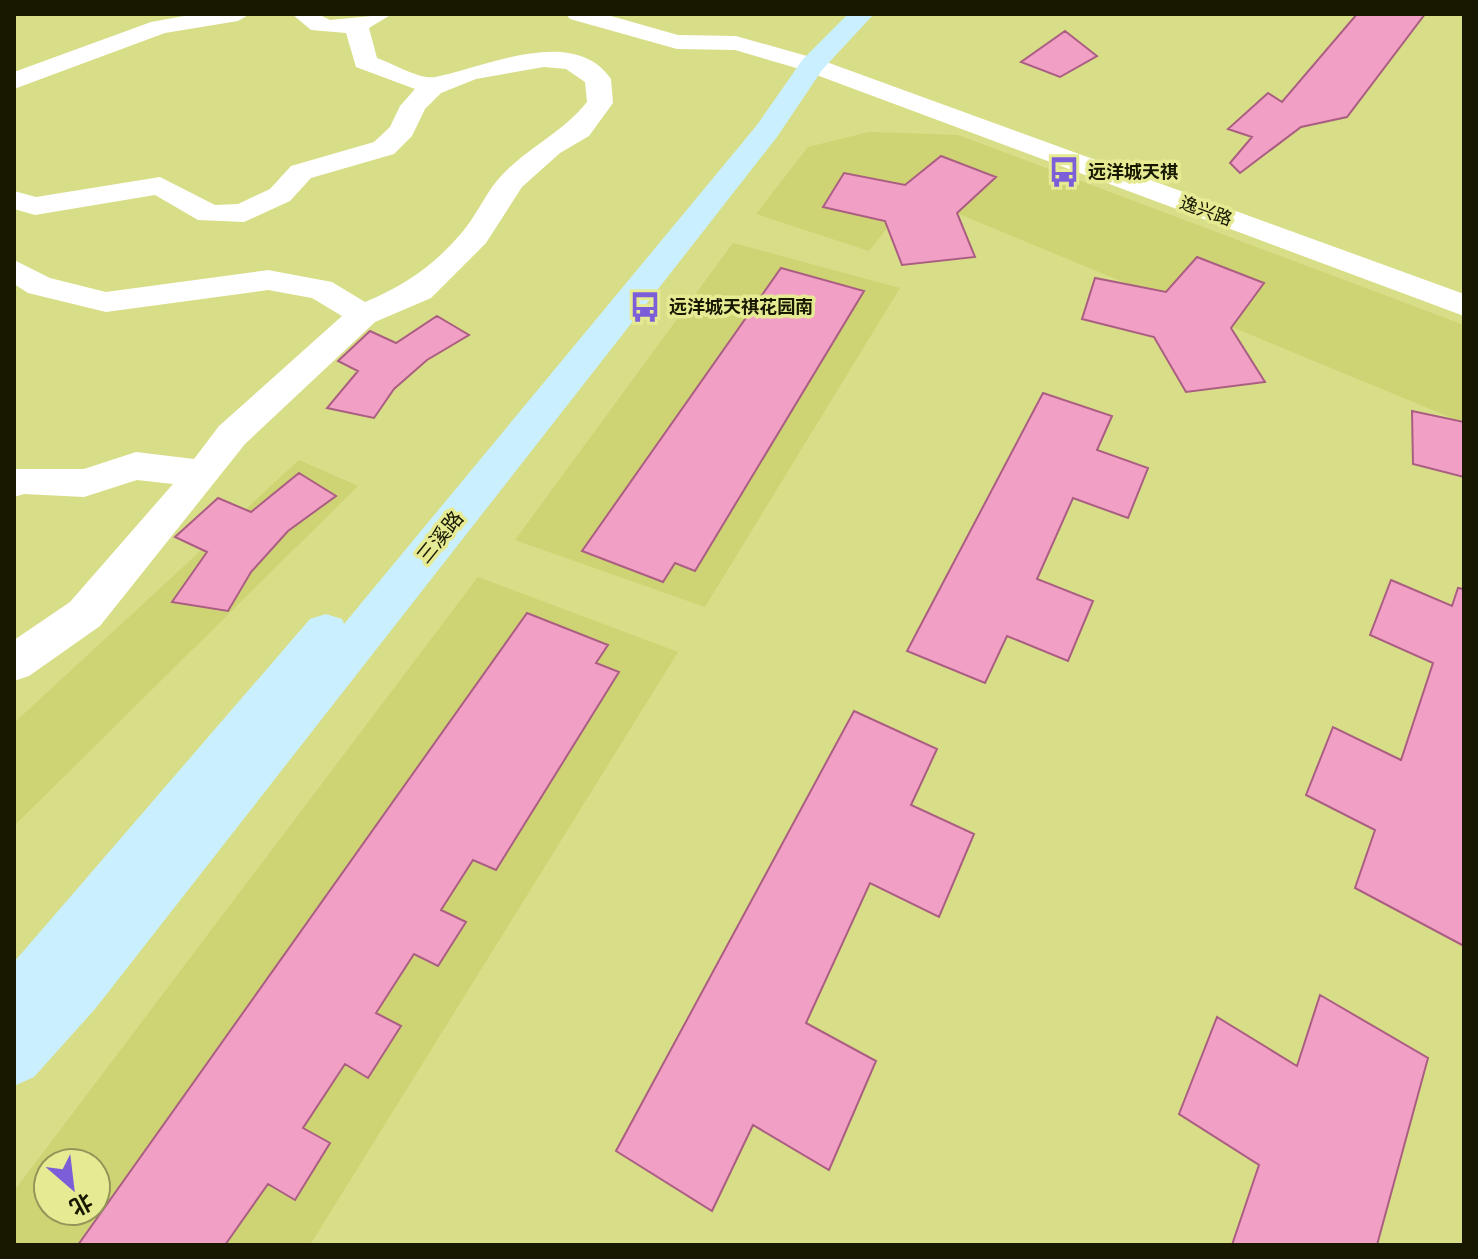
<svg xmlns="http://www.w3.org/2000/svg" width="1478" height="1259" font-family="Mulish,'Noto Sans SC',sans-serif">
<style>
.built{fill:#ced374;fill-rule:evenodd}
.building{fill:#f29fc5;stroke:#aa5e82;stroke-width:2}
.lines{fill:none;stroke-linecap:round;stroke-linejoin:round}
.minor{fill:#fff;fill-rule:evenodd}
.secondary{fill:#caefff;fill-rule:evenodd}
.labels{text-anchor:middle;stroke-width:7;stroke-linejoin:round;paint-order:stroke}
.far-poi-label{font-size:18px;font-weight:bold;fill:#181800;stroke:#e5ea93;text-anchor:start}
.far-street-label{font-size:18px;fill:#181800;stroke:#e5ea93}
.street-label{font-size:20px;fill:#181800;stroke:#e5ea93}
</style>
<rect width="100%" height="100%" fill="#d8dd87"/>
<path class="built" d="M869,132L958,135L1464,325V423L913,195L869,251L756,214L808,147Z
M733,243L900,288L705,607L515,540Z
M299,460L358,486L14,826V723Z
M478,577L678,652L310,1245H14V1191ZM48,1163H96V1211H48Z"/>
<path class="building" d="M1357,14H1425L1347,117L1301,127L1240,173L1230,163L1252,137L1228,129L1268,93L1282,102Z
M1065,31L1097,56L1060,77L1021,62Z
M941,156L996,177L957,213L975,257L902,265L885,221L823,207L844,173L905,185Z
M1197,257L1264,283L1231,328L1265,382L1186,392L1154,337L1082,319L1095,278L1166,292Z
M781,268L864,291L695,571L675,563L663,582L582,551Z
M437,316L469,335L427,360L394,389L374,418L327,408L358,371L338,361L370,331L396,343Z
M1043,393L1112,416L1097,450L1148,468L1128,518L1073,498L1037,579L1093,601L1068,661L1007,636L985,683L907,651Z
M1412,411L1464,422V477L1413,464Z
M299,473L336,496L288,531L251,572L228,611L172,602L207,552L175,537L218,498L251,512Z
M1391,580L1452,606L1458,588L1464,589V946L1355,888L1375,830L1306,795L1333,727L1401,760L1433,663L1370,635Z
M527,613L608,645L596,663L619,672L496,870L473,860L441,910L466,922L438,966L414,954L376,1013L401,1026L368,1078L345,1064L303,1128L330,1143L295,1200L268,1184L225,1245H78Z
M854,711L937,749L911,805L974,834L939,917L870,883L806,1023L876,1061L829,1170L753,1125L712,1211L616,1151Z
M1320,995L1428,1058L1377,1245H1232L1259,1165L1179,1114L1217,1017L1297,1066Z"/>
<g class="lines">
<path class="minor" d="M195,14H250L238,21L165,33L14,89V72L151,22Z
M292,14H318L330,20L392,14L369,28L377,58C392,63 420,80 435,77C484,68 573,24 611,79L613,103L589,136L560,153L522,187L486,243L431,298L375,322L245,444L100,626L29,676L14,681V640L70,602L173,484L137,480L84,497L24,494L14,497V469H84L136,452L194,459L219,426L342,316L312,298L268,290L106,312L28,293L14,284V260L50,278L106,292L268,270L332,282L365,302C406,285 435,265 464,230C478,213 487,190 503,174C529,147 563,132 587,102L585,82L566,69L544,67L476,79L441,93L425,109L412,136L394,154L311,178L290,201L244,222L198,220L155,195L35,215L14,209V191L36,197L160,177L215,205L238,204L270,189L291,166L374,142L390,127L400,106L415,89L356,67L346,33L311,30Z
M566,14H604L678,35L736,36L821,60L1464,294V316L803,70L735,50L677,49L570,19Z"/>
<path class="secondary" d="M848,14H874L822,70L777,137L95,1009L34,1077L14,1086V962L310,619L326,614L342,619L344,624L757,125L803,59Z"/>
</g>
<defs>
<symbol id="bus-bare" viewBox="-9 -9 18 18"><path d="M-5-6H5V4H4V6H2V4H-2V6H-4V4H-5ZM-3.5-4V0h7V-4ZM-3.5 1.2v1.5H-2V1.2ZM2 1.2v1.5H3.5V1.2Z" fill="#7c5ed9" stroke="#e5ea93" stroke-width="2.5" paint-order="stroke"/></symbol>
</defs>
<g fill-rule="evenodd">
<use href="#bus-bare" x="1042" y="150" width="44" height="44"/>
<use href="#bus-bare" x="623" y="285" width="44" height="44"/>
</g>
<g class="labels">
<g class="far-poi-label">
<text x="1088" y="178">远洋城天祺</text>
<text x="669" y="313">远洋城天祺花园南</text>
</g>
<g class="far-street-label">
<text transform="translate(1206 211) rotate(20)" y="6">逸兴路</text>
</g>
<g class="street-label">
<text transform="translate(440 537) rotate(-51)" y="7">三溪路</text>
</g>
</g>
<rect width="1478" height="1259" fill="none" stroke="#181800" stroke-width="32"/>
<g transform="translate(72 1187) rotate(152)"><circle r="38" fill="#e5ea93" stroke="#939658" stroke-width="2"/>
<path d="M0-6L14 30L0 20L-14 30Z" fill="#7c5ed9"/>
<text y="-12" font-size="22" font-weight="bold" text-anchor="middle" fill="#181800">北</text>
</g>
</svg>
